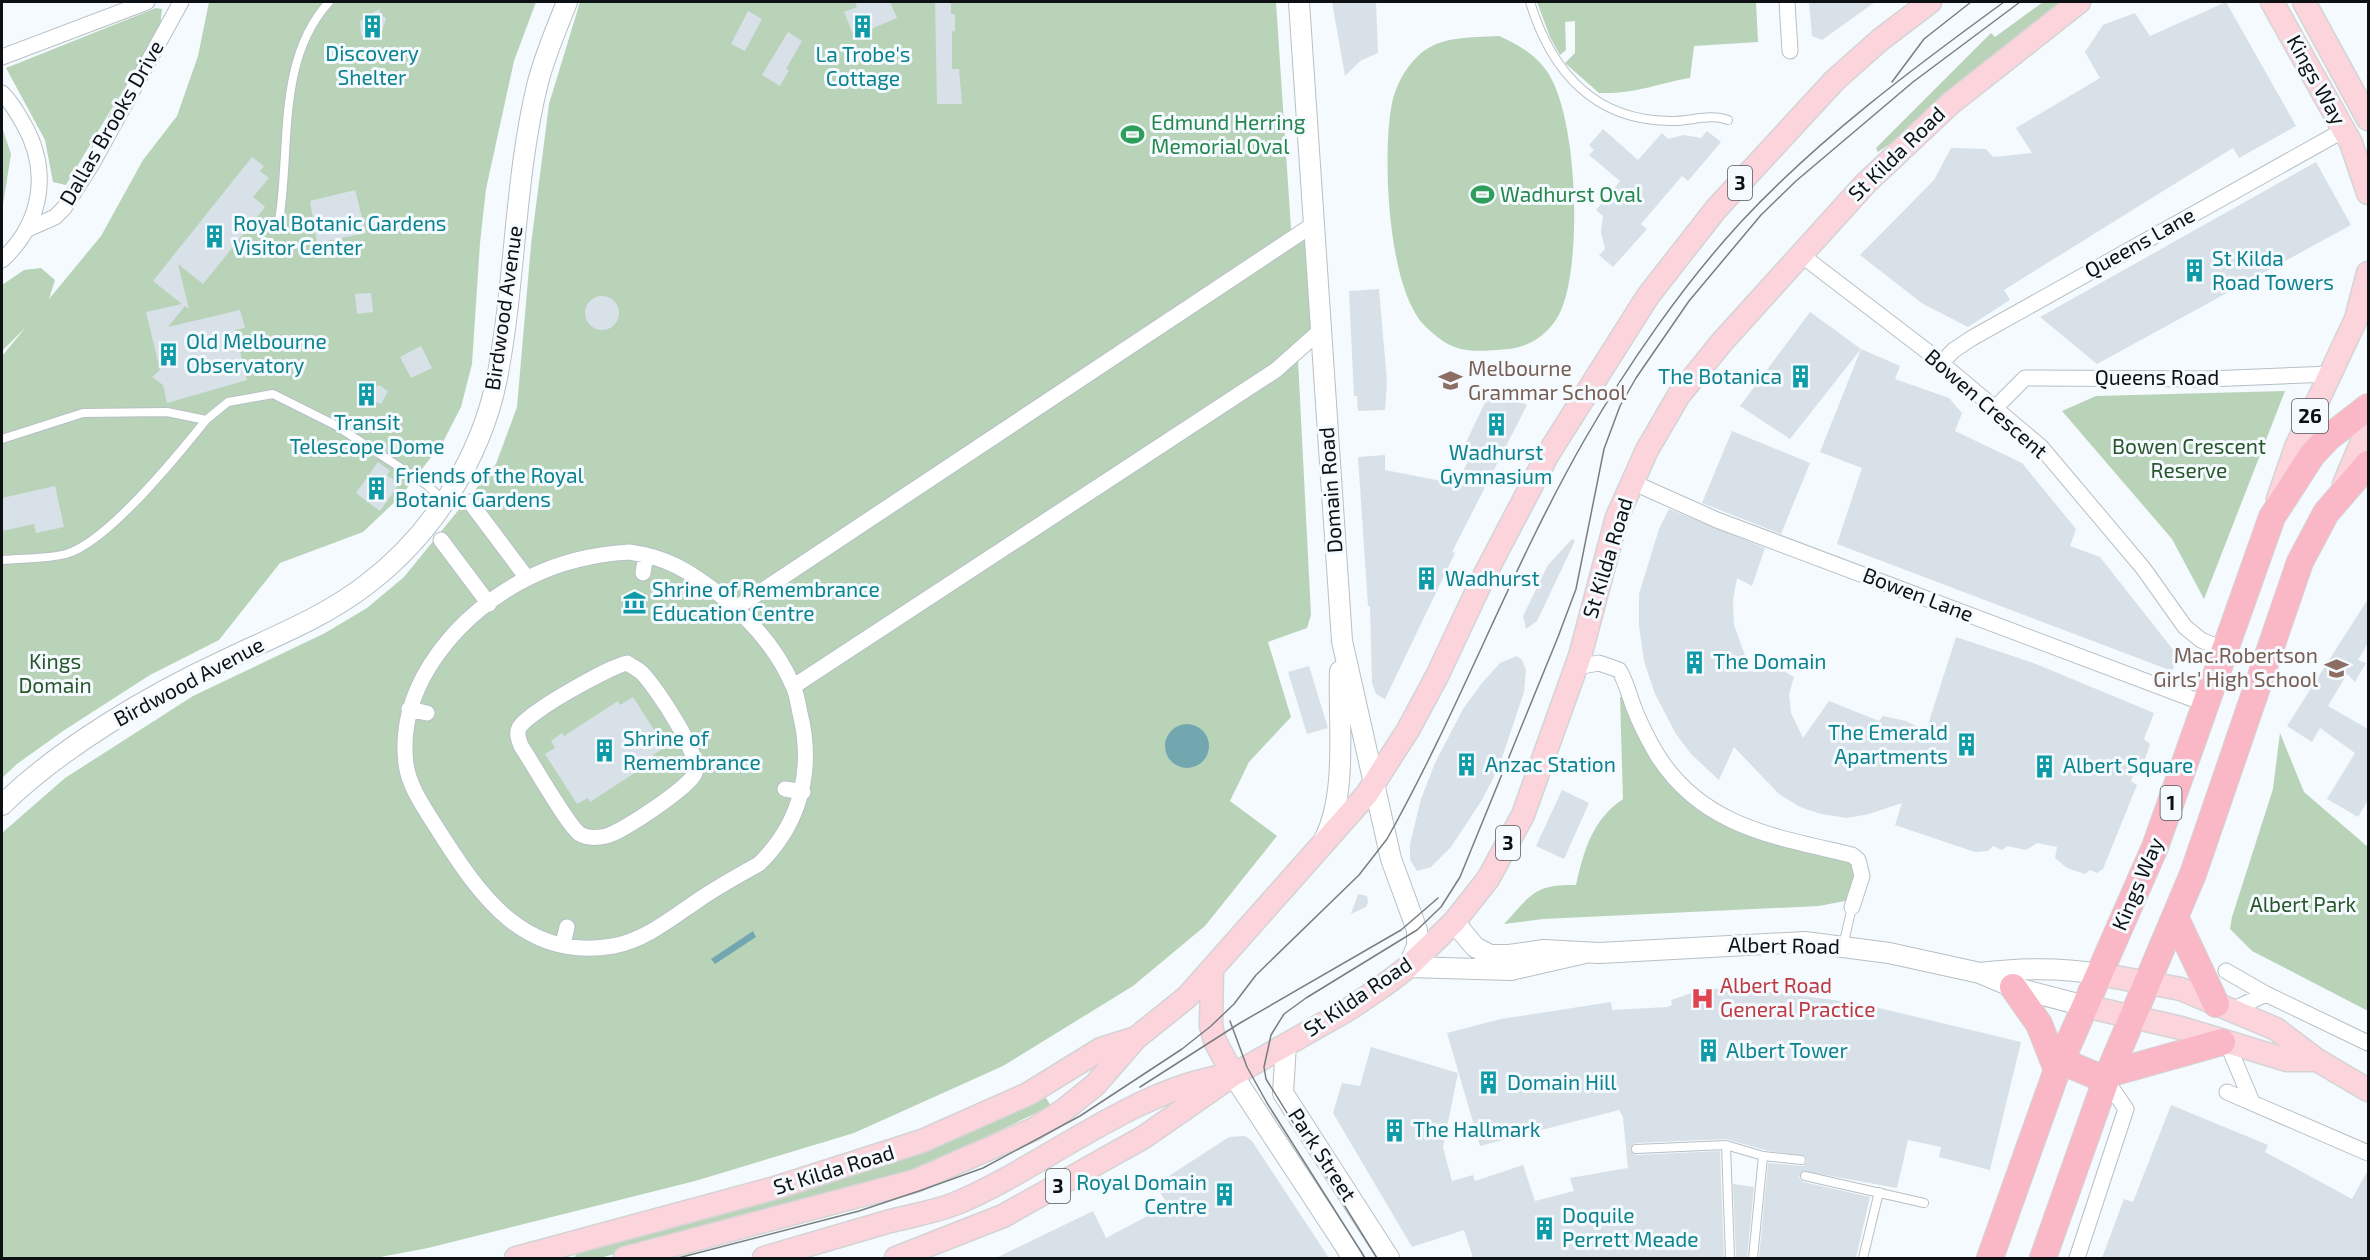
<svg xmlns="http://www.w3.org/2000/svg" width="2370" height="1260" font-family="'Exo 2',sans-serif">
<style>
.green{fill:#b9d3b8}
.water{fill:#72a7b0}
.building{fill:#d8e1e8}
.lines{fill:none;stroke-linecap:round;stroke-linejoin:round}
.lane-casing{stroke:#b7c0c6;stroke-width:10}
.street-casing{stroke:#b7c0c6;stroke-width:17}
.secondary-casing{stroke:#b7c0c6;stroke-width:22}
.primary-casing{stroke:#d4d4d5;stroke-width:25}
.highway-casing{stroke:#d4d4d5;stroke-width:28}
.lane{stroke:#fff;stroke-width:8}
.street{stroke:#fff;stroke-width:15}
.secondary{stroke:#fff;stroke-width:20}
.primary{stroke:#fcd4dc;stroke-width:22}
.highway{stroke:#fab7c5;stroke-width:26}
.tram{stroke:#797e80;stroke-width:1.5}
.labels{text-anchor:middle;stroke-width:6;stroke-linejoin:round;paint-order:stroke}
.shield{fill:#f4fafe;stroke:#53575a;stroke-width:1.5}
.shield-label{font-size:20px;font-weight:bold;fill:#0e1113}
.culture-label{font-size:21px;fill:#0d838f;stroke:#f4fafe;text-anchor:start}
.street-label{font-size:21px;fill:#0e1113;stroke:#f4fafe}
.leisure-label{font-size:21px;fill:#27864d;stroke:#f4fafe;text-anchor:start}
.education-label{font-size:21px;fill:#785e54;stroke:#f4fafe;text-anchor:start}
.park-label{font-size:21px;fill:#28562a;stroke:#f4fafe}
.health-label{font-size:21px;fill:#be3a42;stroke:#f4fafe;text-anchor:start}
</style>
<rect width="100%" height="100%" fill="#f4fafe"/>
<path class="green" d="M209,2H536L514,61L486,189L480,243L472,364L461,407L443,442L400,497L363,532L280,563L219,640L150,675L63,731L17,764L2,778V356L26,327L2,351V285L24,270L41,268L55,280L49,299L101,236L143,160L177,116L198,56Z
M580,2H1276L1292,244L1305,236L1311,330L1297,340L1311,615L1307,628L1268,642L1291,717L1249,762L1230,801L1277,836L1205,926L1133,986L1003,1066L854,1133L695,1181L428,1248L375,1258H2V833L65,778L193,696L325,633L367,608L404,577L496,464L517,407L531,245L549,104Z
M1537,2H1756L1758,42L1694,46L1690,78C1655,84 1636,94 1599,93L1565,63L1575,53V21L1565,22L1566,50L1560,55L1550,37Z
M2043,2H2063L1997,51L1897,139L1878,152L1876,148L1991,33L1995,37Z
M156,8L162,9L160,28L66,185L53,182L45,140L6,68Z
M1499,36C1517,44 1533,53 1546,70C1578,113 1582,259 1562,308C1553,331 1532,347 1508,349C1471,352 1454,355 1425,326C1387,288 1382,154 1392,103C1396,85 1405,68 1418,56C1440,35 1470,38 1499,36Z
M2,127L11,154L2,211Z
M2285,391L2204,599L2172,539L2062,411L2096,396Z
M1620,697H1622L1696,804L1850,860L1857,867L1850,900L1819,906L1543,919L1504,924C1531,895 1534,884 1576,885C1584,850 1592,820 1623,799Z
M2280,733L2304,792L2368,847V1011L2252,951L2230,929L2232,917L2273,789Z
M1044,1095L1051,1106L916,1170L600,1258H575L576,1253Z"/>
<path class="water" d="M1165 746a22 22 0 1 1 44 0a22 22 0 1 1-44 0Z
M753,931L756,937L715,964L711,959Z"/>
<path class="building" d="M855,2H890L897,18L854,36L844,12L857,7Z
M935,2H951V14H955V32L952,31V69H959L962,104H937Z
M1332,2H1376L1378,53L1360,61L1345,76Z
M1809,2H1875L1822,40L1812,36Z
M2226,2L2296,126L2239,158L2233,148L2155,196L2004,290L2010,300L1968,327L1923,304L1860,255L1934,180L1951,148L1986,149L1993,157L2032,153L2016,128L2100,78L2085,52L2103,25L2135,13L2150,36Z
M379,9L381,15L386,18L380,38L361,35L360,21Z
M748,11L762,19L745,51L731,44Z
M788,32L802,41L786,69L789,70L780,86L762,75Z
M1603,129L1638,160L1662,133L1668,139L1684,135L1701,138L1707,131L1721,142L1688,181L1682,176L1641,224L1647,229L1613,267L1599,255L1605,249L1601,232L1603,216L1596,210L1620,181L1589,155L1594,150L1589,145Z
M252,157L264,166L260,171L269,178L253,197L265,207L203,284L178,264L189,309L185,306L168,327L240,310L245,328L235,330L247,380L167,403L163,385L152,377L160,370L146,312L182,304L153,281Z
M2316,162L2351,225L2097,364L2040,317Z
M355,190L366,233L317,243L310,201Z
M1379,289L1387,382L1385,410L1358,411L1357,396H1354L1349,291Z
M371,293L373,312L357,314L355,294Z
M585 313a17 17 0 1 1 34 0a17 17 0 1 1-34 0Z
M1810,312L1861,349L1790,439L1740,406Z
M421,346L432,368L411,378L400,357Z
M1861,349L1900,366L1895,379L1949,398L1962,413L1955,431L2022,463L2076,529L2070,546L2100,557L2178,656L2172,671L1837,544L1862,468L1820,452Z
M379,385L388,391L381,404L362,396Z
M1492,388L1527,405L1452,552L1455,553L1385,699L1376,694L1372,683L1370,606H1368L1358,457L1385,455V470L1457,484L1469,459L1460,455Z
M1732,431L1810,463L1781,534L1702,503Z
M378,462L390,471L387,475L399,484L380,511L356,493Z
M55,486L64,527L36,533L34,524L2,531V498Z
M1669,509L1765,548L1752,586L1737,578L1733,600L1734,625L1751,672L1769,662L1794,677L1789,694L1791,713L1803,738L1829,701L1879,721L1883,716L1906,721L1926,731L1956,637L2036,664L2154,713L2144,739L2150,744L2145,759L2139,760L2131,781L2137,785L2103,869L2097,873L2090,870L2085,874L2067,868L2055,858L2057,847L2037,843L2026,850L2007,846L2002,850L1993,846L1988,851L1975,852L1895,825L1902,803L1869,814L1847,818L1821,814L1800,807L1779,794L1734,747L1719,780L1691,754L1676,734L1655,694L1644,661L1639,625V594L1659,529Z
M1572,539L1575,541L1537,621L1526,629L1523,616L1548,565Z
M2368,599V643L2358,660L2366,663L2355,682L2347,674L2328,706L2368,729V800L2358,817L2327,799L2355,753L2320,728L2312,742L2287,726Z
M1517,656L1522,660L1526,670L1524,692L1499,767L1482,800L1451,847L1431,867L1417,871L1410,860V844L1421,799L1435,763L1463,709L1482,683L1500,663Z
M1309,666L1328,728L1307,734L1288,672Z
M633,697L665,747L653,755L656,759L590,802L588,798L577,804L545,754L555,748L551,741L562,733L564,736L618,701L620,705Z
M1562,790L1589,803L1564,859L1536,846Z
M1358,894L1367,896L1368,902L1366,907L1351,914Z
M1714,989H1747L1858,1003L2021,1042L1990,1170L1939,1157L1941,1147L1908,1140L1897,1188L1803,1171L1799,1177L1803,1182L1870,1197L1856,1258H1759L1768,1163L1803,1166L1807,1161L1805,1156L1768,1151L1726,1139L1636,1143L1630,1149L1636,1155L1720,1151L1724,1258H1473L1464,1230L1412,1247L1333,1113L1342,1083L1360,1086L1371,1047L1458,1073L1443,1147L1452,1181L1473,1175L1475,1181L1523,1165L1535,1201L1574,1191L1570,1178L1628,1168L1623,1117L1619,1110L1480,1146L1447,1033L1501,1019L1611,1002L1612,1010L1668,1007L1672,1005L1671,1000L1697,991L1698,994Z
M2171,1105L2268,1145L2265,1152L2352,1199L2368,1170V1258H2102L2124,1199L2133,1202Z
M1245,1136L1252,1141L1329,1258H996L1093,1211L1106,1238L1168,1205L1155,1185L1229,1137Z
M1733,1184L1754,1187L1747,1258H1736Z"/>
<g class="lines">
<defs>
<path id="lane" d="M1530,2C1551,70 1593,120 1669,121C1689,122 1709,113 1728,120
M279,221C291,148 276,60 329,2
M2,439L83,413L167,412L206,420L228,402L273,394L335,425L427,485L444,501
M2,560C22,558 47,559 66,554C108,542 178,455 206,420
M1843,946L1852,907
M1726,1145L1730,1258
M1636,1149L1726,1145L1763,1156L1801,1160
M1805,1176L1924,1203
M1753,1258L1763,1156
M1863,1258L1879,1192"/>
<path id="street" d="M1787,2L1790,51
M2,57L147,2
M2,93C11,102 17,112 23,123C51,171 42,223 2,260
M28,229L55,217L64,208L92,164L181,2
M1800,254L1928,352L2041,447L2143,568L2185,627L2201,640L2225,650
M1941,363L1954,350L1972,338L2344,130
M1995,408L2025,378L2208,379L2331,374
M1632,482L1717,520L2206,704
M470,502L527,578
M441,540L489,604
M629,552C667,557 689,571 719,594C749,618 778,650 793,686C797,694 798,704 800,713C814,769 801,823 759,864C739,875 719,886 700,899C673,917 646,940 613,946C525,961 481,897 440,833C427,812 409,788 406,764C396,684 461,611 528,578C560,562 594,554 629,552Z
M643,573L646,555
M736,608L1314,224
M627,663C632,666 638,669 642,673C656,687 702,756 695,773C690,787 622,832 606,836C597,838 588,839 580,834C568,826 532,762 521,746C519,740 516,734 519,728C526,713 609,667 627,663Z
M1576,667L1599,663L1619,670C1626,681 1629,695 1634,708C1640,724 1648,739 1656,753C1701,827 1776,837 1852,855L1858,860L1862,876L1852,907
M794,686L1276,370L1321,330
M409,709L427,713
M785,789L803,792
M563,944L567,927
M2226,971L2266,994L2368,1043
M2232,1010L2266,994
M2227,1043L2252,1102
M2227,1092L2368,1153
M2077,1258L2126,1109L2106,1080"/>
<path id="secondary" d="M1299,2L1342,641L1391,859L1417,930V946L1408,967L1511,970L1585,953
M2,805C60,748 151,694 225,660C273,637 323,618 366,585C431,536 481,459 497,378C516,280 514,179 538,82C545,55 557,27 567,2
M1324,840C1348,793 1338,723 1340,671
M1454,922L1475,947L1490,955H1509L1544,950L1599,953L1805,942L1889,953L1980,973L2013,987L2085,1006
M1980,973C2020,968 2058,967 2099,974
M1286,1044L1283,1093L1389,1258
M1233,1075L1353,1258"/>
<path id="primary" d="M2272,2L2351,143L2368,193
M2304,2L2368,119
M2344,484L2368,427
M2278,499L2296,447L2356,319L2368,273
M1212,970L1211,1026L1215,1041L1233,1075
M2099,974L2181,989L2276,1029L2317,1060L2368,1090
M2085,1006L2181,1028L2287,1060H2317
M516,1258L775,1188L922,1141L1028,1094L1101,1049L1136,1038
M625,1258L915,1181L1034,1129L1064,1110L1095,1085L1136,1038L1187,997L1367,794L1408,730L1437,676L1484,576L1548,454L1648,296L1716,209L1835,80L1880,40L1930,2
M764,1258C805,1246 846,1234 887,1222C909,1216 935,1212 957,1203C1047,1165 1134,1088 1231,1075
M896,1258L1003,1216L1144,1137L1233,1075L1349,1009L1383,986L1408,967L1454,922L1488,879L1523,815L1580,656L1617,517L1647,450L1679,395L1722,342L1866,183L1951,103L2079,2"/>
<path id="highway" d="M2176,919L2216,1004
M2013,987L2039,1024L2057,1070
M2061,1061L2106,1080
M2108,1074L2222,1042
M1990,1258L2057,1070L2155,847L2272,517L2312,455L2328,438L2368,407
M2043,1258L2106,1080L2193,874L2300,562L2326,513L2368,464"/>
</defs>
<use href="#lane" class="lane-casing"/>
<use href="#street" class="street-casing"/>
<use href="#secondary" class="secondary-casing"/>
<use href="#primary" class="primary-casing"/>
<use href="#highway" class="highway-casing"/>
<use href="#lane" class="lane"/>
<use href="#street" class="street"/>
<use href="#secondary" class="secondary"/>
<use href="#primary" class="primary"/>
<use href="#highway" class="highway"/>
<path class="tram" d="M1892,82L1924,39L1971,2
M1230,1021L1247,1067L1267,1103L1365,1258
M1140,1087L1240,1023L1401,930L1438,898
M678,1258L859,1211L919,1191L983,1168L1080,1116L1182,1049L1211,1026L1234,1004L1256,975L1359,875L1387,839C1460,709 1511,568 1585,439C1627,366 1683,285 1740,223C1818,139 1912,69 2004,2
M1377,1258L1266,1079L1264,1067L1271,1035L1284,1014L1306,998L1417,930L1441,907L1460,877L1558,637L1576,589L1604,449L1620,406L1636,378L1689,301L1761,215L1796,181L1913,82L2020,2"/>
</g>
<defs>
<symbol id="building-bare" viewBox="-9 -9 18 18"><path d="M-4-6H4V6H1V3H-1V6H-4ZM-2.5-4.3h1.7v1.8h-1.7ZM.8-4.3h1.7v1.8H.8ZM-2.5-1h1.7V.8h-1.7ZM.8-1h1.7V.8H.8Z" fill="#0f9aa8" stroke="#f4fafe" stroke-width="2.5" paint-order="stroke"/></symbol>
<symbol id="stadium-bare" viewBox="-9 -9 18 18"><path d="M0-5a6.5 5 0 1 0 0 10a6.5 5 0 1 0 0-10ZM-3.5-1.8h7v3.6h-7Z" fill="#2e9e5b" stroke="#f4fafe" stroke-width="2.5" paint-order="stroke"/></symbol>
<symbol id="school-bare" viewBox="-9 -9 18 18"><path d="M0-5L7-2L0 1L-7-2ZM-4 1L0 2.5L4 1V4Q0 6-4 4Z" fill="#8d6e63" stroke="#f4fafe" stroke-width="2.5" paint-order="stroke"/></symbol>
<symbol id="museum-bare" viewBox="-9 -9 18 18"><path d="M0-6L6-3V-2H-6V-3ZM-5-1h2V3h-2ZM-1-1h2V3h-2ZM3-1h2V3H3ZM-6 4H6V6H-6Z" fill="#0f9aa8" stroke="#f4fafe" stroke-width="2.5" paint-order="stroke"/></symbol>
<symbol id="hospital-bare" viewBox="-9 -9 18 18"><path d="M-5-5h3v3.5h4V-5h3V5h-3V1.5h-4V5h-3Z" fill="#e0444e" stroke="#f4fafe" stroke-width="2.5" paint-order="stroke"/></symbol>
</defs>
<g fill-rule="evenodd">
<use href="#building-bare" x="356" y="10" width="33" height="33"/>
<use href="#building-bare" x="846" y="10" width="33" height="33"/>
<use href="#stadium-bare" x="1116" y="118" width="33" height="33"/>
<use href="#stadium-bare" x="1466" y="178" width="33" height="33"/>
<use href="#building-bare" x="198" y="220" width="33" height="33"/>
<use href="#building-bare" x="2178" y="254" width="33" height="33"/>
<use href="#building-bare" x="152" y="338" width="33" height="33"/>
<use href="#building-bare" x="1784" y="360" width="33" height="33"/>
<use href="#school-bare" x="1434" y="364" width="33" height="33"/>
<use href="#building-bare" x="350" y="378" width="33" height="33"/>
<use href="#building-bare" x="1480" y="408" width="33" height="33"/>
<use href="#building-bare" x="360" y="472" width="33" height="33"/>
<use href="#building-bare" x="1410" y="562" width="33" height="33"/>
<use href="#museum-bare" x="618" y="586" width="33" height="33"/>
<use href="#building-bare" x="1678" y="646" width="33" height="33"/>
<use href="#school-bare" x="2320" y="652" width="33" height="33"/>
<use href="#building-bare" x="1950" y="728" width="33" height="33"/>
<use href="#building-bare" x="588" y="734" width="33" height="33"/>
<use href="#building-bare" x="1450" y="748" width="33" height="33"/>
<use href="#building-bare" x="2028" y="750" width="33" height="33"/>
<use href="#hospital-bare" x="1686" y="982" width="33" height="33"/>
<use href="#building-bare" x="1692" y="1034" width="33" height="33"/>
<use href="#building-bare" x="1472" y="1066" width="33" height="33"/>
<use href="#building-bare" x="1378" y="1114" width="33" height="33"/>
<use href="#building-bare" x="1208" y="1178" width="33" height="33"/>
<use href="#building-bare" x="1528" y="1212" width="33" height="33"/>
</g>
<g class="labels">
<g class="shield">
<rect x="1728" y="166" width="24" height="34" rx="4.5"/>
<rect x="2292" y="399" width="36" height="34" rx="4.5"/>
<rect x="2160.5" y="786" width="21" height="34" rx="4.5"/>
<rect x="1496" y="826" width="24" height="34" rx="4.5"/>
<rect x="1046" y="1169" width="24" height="34" rx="4.5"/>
</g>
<g class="shield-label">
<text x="1740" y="190">3</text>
<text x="2310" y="423">26</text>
<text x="2171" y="810">1</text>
<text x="1508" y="850">3</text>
<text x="1058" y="1193">3</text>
</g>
<g class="culture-label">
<text x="372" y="61" text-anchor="middle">Discovery<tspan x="372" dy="24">Shelter</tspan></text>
<text x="863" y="62" text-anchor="middle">La Trobe's<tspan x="863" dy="24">Cottage</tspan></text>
<text x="233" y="231">Royal Botanic Gardens<tspan x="233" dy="24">Visitor Center</tspan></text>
<text x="2212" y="266">St Kilda<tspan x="2212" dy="24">Road Towers</tspan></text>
<text x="186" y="349">Old Melbourne<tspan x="186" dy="24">Observatory</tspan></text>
<text x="1782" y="384" text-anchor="end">The Botanica</text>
<text x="367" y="430" text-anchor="middle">Transit<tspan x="367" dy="24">Telescope Dome</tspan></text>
<text x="1496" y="460" text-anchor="middle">Wadhurst<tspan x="1496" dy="24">Gymnasium</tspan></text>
<text x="395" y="483">Friends of the Royal<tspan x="395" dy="24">Botanic Gardens</tspan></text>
<text x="1445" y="586">Wadhurst</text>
<text x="652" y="597">Shrine of Remembrance<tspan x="652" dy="24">Education Centre</tspan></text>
<text x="1713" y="669">The Domain</text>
<text x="1948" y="740" text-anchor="end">The Emerald<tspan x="1948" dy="24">Apartments</tspan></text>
<text x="623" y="746">Shrine of<tspan x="623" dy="24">Remembrance</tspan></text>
<text x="1485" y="772">Anzac Station</text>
<text x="2063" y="773">Albert Square</text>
<text x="1726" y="1058">Albert Tower</text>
<text x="1507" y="1090">Domain Hill</text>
<text x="1413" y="1137">The Hallmark</text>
<text x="1207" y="1190" text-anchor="end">Royal Domain<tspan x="1207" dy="24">Centre</tspan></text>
<text x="1562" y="1223">Doquile<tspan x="1562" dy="24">Perrett Meade</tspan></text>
</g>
<g class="street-label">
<text transform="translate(2316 80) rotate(61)" y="7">Kings Way</text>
<text transform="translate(112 123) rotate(-60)" y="7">Dallas Brooks Drive</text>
<text transform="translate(1897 154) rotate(-44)" y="7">St Kilda Road</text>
<text transform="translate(2140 243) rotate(-29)" y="7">Queens Lane</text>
<text transform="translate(504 308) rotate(-82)" y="7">Birdwood Avenue</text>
<text x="2157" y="385">Queens Road</text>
<text transform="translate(1986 404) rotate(41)" y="7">Bowen Crescent</text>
<text transform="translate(1331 490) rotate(-94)" y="7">Domain Road</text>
<text transform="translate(1608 558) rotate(-73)" y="7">St Kilda Road</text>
<text transform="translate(1918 595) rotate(21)" y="7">Bowen Lane</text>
<text transform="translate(189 682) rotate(-28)" y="7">Birdwood Avenue</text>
<text transform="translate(2138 884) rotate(-67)" y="7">Kings Way</text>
<text transform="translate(1784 946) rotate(1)" y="7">Albert Road</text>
<text transform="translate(1358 997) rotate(-34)" y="7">St Kilda Road</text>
<text transform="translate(1322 1155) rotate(57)" y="7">Park Street</text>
<text transform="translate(834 1170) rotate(-17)" y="7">St Kilda Road</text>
</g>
<g class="leisure-label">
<text x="1151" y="130">Edmund Herring<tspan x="1151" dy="24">Memorial Oval</tspan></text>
<text x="1500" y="202">Wadhurst Oval</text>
</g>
<g class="education-label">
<text x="1468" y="376">Melbourne<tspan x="1468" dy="24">Grammar School</tspan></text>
<text x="2318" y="663" text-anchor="end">Mac.Robertson<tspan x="2318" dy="24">Girls' High School</tspan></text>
</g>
<g class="park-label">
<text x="2189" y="454">Bowen Crescent<tspan x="2189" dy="24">Reserve</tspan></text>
<text x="55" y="669">Kings<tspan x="55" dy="24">Domain</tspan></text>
<text x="2303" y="912">Albert Park</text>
</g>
<g class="health-label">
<text x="1720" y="993">Albert Road<tspan x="1720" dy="24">General Practice</tspan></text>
</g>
</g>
<rect width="2370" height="1260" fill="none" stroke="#0e1113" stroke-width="6"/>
</svg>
